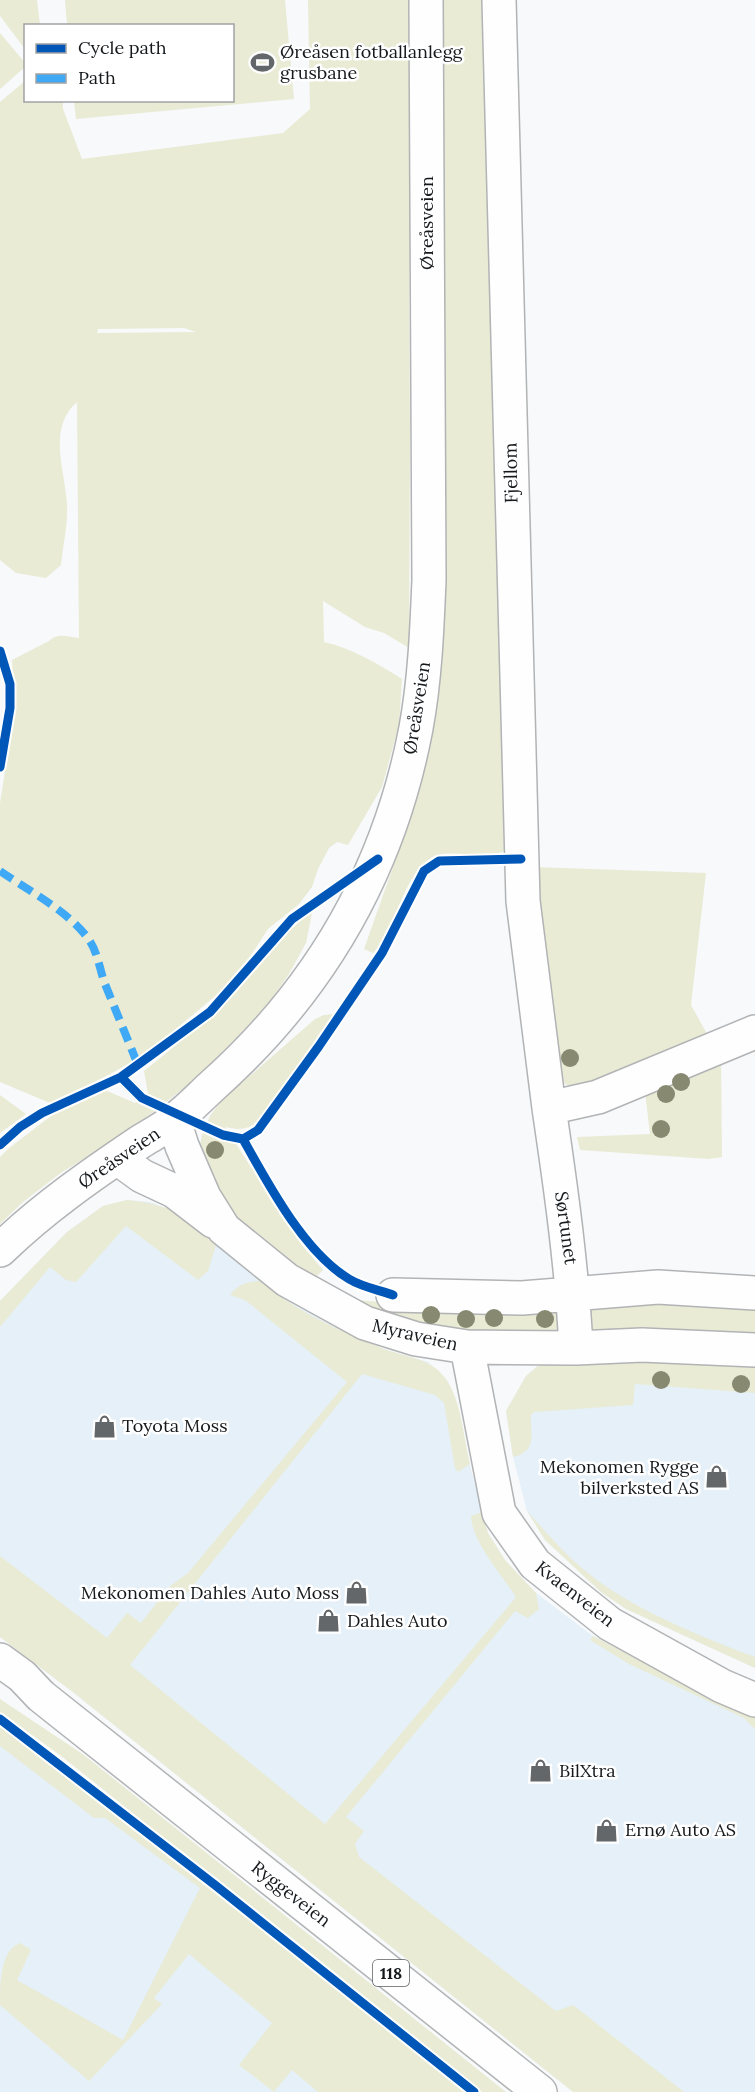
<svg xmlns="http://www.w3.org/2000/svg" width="755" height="2092" font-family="Lora,serif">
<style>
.built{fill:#e5f0f8}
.green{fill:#e9ebd5;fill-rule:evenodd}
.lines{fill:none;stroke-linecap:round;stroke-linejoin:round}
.street-casing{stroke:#b1b3b5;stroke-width:36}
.secondary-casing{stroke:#b1b3b5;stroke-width:36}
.primary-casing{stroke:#b1b3b5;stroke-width:36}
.street{stroke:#fefefe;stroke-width:33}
.secondary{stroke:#fefefe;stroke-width:33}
.primary{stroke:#fefefe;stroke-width:33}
.quiet{stroke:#3fa9f5;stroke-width:8;stroke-dasharray:15 8;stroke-linecap:butt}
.cycleway-casing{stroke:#fff;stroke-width:13}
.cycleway{stroke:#0057b8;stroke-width:9}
.tree{fill:#878971}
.labels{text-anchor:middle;stroke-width:5;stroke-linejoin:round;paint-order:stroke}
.shield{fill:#fff;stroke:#5b5e60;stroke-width:1.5}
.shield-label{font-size:16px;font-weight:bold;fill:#15191c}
.poi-label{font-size:18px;fill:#15191c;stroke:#fff;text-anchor:start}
.street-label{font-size:18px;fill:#15191c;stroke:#fff}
</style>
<rect width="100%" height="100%" fill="#f7f9fb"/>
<path class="built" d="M127,1200L151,1202L201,1228L216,1245L274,1293L294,1305L335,1327L380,1348L428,1362L446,1379L456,1401L471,1470L488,1533L505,1560L518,1575L536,1593L593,1636L679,1681L755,1716V2092H573L74,1693L0,1637V1301L67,1232L103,1206Z
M755,1364V1668L626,1609L601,1592L545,1540L527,1511L513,1457L506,1411L526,1376L539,1365Z
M0,1725L204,1883L464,2092H0Z"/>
<path class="green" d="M0,0H37L40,25L26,26L25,49L0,16Z
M65,0H285L294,99L76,119L74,101L232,100V26L67,25Z
M308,0H409L411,157L409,302L410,434L409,648L384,633L365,627L323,601L324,642C352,648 378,664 402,679L399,725L382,787L348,845L337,842L329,848L318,869L312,887L299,904L268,929L251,955L221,991L145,1055L97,1081L50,1103L0,1082V803L15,707L12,660L49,641C58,632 69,637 79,638L77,402C47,428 65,470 67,504C68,524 63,545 61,565L46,578L16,573L0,560V102L25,81L26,100L63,101V109L82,159L283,133L310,109ZM184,328L196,332L97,333L98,329Z
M442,0H488L507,849C486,863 461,849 438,855C410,862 398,915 384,938C381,944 377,949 373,953L364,949L398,853L426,760L439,686L442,462Z
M0,33L26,64L25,67L0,89Z
M533,867L706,873L691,1005L707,1034L703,1037L583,1087L567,1085L558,1079Z
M312,913L306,943L289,974L272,999L209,1068L156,1110L104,1147L62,1172L23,1202L0,1224V1157L8,1149L51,1116L99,1093L107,1091L135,1103L148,1094L144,1071C173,1048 202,1024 228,998C257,970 277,935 312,913Z
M333,1014C319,1035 268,1120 249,1127C241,1130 233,1129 226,1127L221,1141L236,1144L301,1244L323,1270L316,1277L312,1278L264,1244L237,1218L219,1195L199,1149L202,1135L210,1116L220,1102L315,1019L324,1015Z
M721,1057L722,1157L709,1159L580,1150L577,1137L650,1134L645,1092Z
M0,1095L26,1114L0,1133Z
M127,1200C167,1204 189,1214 216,1245L208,1271L198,1280L126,1226L76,1282L66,1280L50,1267L0,1327V1301L67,1232L103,1206Z
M260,1281C294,1310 336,1329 377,1346C400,1357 430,1356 446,1379C461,1400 464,1439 470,1464L458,1472L455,1468L444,1403L435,1395L362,1374L130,1665L325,1824L516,1597C502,1575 472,1542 471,1516L482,1512L488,1533L505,1560L536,1593L539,1609L528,1618L515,1611L346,1817L364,1831L355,1844L359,1857L556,2011L573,2005L684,2092H573L74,1693L0,1637V1556L107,1638L127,1613L141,1623L169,1587L188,1573L347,1382L245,1300L230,1295C240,1284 245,1282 260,1281Z
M355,1300L394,1303L563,1308L564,1324L554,1332L486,1333L416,1325L384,1315Z
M755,1301V1338L596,1335L588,1330L587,1312L592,1303Z
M591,1361H718L755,1364V1393L635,1384L633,1405L534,1412L531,1415C530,1434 538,1451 513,1457L506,1411L526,1376L539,1365Z
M527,1511C546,1532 565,1555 588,1573C632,1609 702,1637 755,1657V1668L626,1609L601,1592L545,1540Z
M593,1636L679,1681L755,1716V1729L744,1718L629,1664L590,1640Z
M0,1699L84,1755L506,2092H482L60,1755L0,1712Z
M0,1725L204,1883L464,2092H318L292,2070L274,2092L239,2065L272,2023L189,1954L154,1998L162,2004L89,2081L0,2005C0,1985 0,1950 20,1943L31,1950L17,1980L123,2040L200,1888L105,1818H94L0,1746Z"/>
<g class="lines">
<defs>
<path id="street" d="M499,0L523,901L549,1108
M174,1121L182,1146L204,1197L224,1229L287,1280L365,1323L416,1339L467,1347L576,1348L642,1345L755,1350
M117,1158L142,1176L174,1191L213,1221
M393,1295L522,1298L658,1287L755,1293
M467,1347L499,1513L535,1564L610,1624L722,1686L755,1700
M576,1348C572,1267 561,1189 549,1108L598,1097L755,1032"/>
<path id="secondary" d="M0,1250C42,1209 91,1175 140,1142C151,1135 163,1129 174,1120C187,1111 199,1098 211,1087C319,991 389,871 416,728C425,679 427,629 429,580L426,0"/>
<path id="primary" d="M0,1660L22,1676L41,1696L540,2092"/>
</defs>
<use href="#street" class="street-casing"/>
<use href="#secondary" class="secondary-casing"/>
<use href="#primary" class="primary-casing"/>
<use href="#street" class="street"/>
<use href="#secondary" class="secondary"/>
<use href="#primary" class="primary"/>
<path class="quiet" d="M0,871C29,891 65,909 87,937C98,951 99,968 105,984C116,1011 127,1038 138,1065"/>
<defs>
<path id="cycleway" d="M0,651L10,684V708L0,767
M121,1077L142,1098L223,1135L243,1139L258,1130L319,1046L382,953L424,871L439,861L521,859
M243,1139C268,1184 304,1252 349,1279C362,1287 379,1290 393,1295
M0,1145L20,1127L42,1113L121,1077L210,1012L292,919L378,859
M0,1719L215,1885L474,2092"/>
</defs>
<use href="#cycleway" class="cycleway-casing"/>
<use href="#cycleway" class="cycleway"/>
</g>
<g class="tree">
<circle cx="570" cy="1058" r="9"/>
<circle cx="681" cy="1082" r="9"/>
<circle cx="666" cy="1094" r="9"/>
<circle cx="661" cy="1129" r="9"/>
<circle cx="215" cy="1150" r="9"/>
<circle cx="431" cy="1315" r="9"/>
<circle cx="494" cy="1318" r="9"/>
<circle cx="466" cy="1319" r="9"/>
<circle cx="545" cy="1319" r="9"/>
<circle cx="661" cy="1380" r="9"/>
<circle cx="741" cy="1384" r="9"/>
</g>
<defs>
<symbol id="stadium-bare" viewBox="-9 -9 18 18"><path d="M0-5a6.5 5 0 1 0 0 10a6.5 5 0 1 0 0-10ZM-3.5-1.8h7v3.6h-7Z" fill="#64676a" stroke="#fff" stroke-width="2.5" paint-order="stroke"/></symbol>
<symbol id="shop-bare" viewBox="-9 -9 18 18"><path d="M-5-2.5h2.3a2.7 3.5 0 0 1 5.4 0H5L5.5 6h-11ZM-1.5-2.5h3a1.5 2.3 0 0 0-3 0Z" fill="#64676a" stroke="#fff" stroke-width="2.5" paint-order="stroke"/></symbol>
</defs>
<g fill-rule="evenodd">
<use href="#stadium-bare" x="246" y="46" width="33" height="33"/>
<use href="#shop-bare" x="88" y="1410" width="33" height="33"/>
<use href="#shop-bare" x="700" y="1460" width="33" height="33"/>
<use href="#shop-bare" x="340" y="1576" width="33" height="33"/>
<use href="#shop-bare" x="312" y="1604" width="33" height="33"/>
<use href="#shop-bare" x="524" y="1754" width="33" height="33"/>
<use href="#shop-bare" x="590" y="1814" width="33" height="33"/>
</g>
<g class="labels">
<rect class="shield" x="373" y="1960" width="36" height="26" rx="4.5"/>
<g class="shield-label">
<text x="391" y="1979">118</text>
</g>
<g class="poi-label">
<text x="280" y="58">Øreåsen fotballanlegg<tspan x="280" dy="21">grusbane</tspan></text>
<text x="122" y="1432">Toyota Moss</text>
<text x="699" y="1473" text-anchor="end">Mekonomen Rygge<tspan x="699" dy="21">bilverksted AS</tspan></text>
<text x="339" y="1599" text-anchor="end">Mekonomen Dahles Auto Moss</text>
<text x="347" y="1627">Dahles Auto</text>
<text x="559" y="1777">BilXtra</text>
<text x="625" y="1836">Ernø Auto AS</text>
</g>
<g class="street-label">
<text transform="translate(427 223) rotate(-90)" y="6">Øreåsveien</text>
<text transform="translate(511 473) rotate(-91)" y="6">Fjellom</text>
<text transform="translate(417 708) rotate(-81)" y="6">Øreåsveien</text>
<text transform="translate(119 1158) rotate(-34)" y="6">Øreåsveien</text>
<text transform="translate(566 1228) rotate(82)" y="6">Sørtunet</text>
<text transform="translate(415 1335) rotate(13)" y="6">Myraveien</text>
<text transform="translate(575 1594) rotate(38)" y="6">Kvaenveien</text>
<text transform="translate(291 1894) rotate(38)" y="6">Ryggeveien</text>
</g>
</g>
<rect x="24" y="24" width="210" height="78" fill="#ffffff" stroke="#a1a3a4" stroke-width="1.5"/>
<rect x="36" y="44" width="30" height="9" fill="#0057b8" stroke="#a1a3a4" stroke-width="1.5"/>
<text x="78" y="54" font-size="18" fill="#15191c">Cycle path</text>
<rect x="36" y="74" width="30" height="9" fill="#3fa9f5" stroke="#a1a3a4" stroke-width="1.5"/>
<text x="78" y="84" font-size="18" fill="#15191c">Path</text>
</svg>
